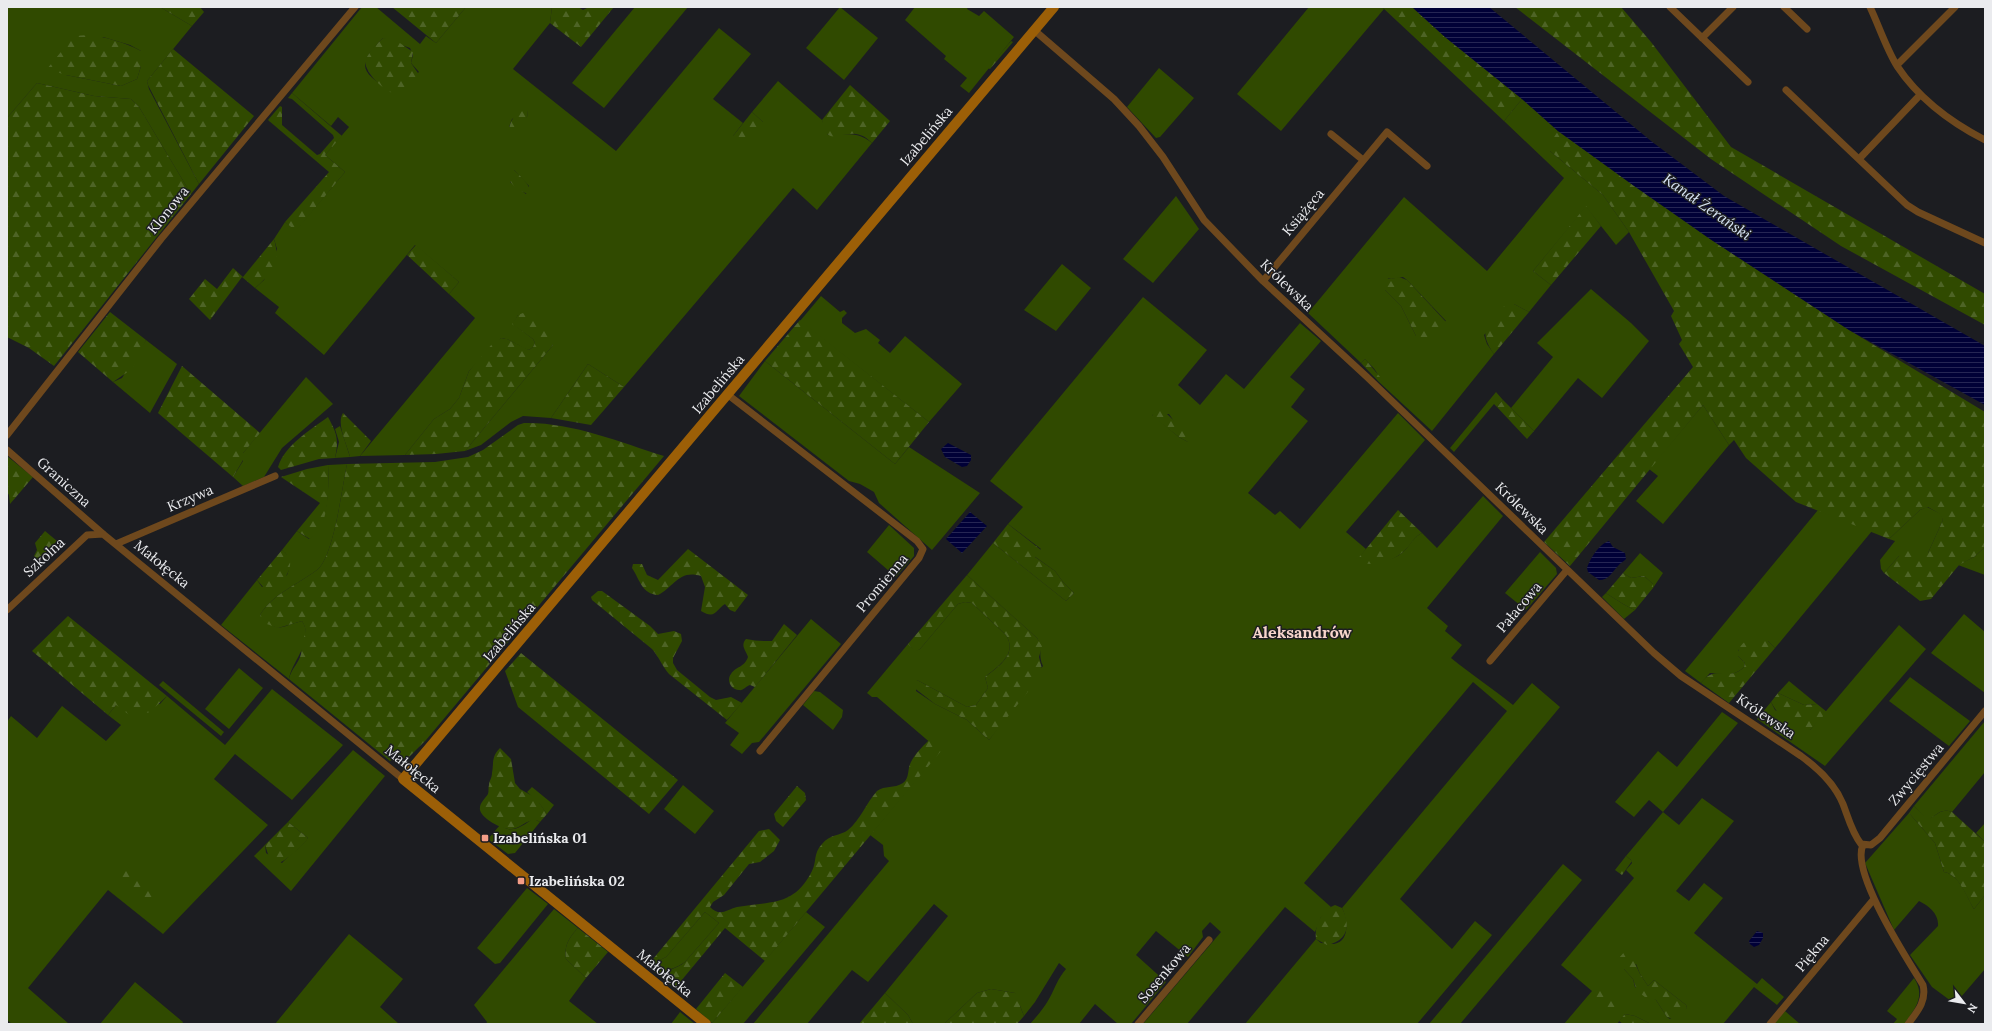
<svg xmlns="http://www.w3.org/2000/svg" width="1992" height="1031" font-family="Lora,serif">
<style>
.grass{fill:#304a00;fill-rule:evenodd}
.forest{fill:url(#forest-firs)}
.water{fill:url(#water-rules)}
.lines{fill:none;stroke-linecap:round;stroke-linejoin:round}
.street{stroke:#6e481d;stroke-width:7}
.secondary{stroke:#9c5f07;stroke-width:10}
.poi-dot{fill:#f49e88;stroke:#1c1d21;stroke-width:1.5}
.labels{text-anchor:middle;stroke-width:3;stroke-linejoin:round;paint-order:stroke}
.street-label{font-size:14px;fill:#eaebee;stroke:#1c1d21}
.poi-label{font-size:14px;font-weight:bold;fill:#eaebee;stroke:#1c1d21;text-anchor:start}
.water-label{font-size:15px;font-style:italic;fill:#d8e5f7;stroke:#1c1d21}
.quarter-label{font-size:16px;font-weight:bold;fill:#f7d5cc;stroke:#1c1d21}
</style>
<defs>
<pattern id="forest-firs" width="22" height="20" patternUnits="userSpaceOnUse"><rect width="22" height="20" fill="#304a00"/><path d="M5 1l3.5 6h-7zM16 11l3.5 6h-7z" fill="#4e6426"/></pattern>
<pattern id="water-rules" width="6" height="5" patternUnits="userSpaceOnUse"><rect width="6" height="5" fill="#000037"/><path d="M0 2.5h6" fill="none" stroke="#252554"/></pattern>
</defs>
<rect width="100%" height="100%" fill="#1c1d21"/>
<path class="grass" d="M7,7H160L192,26L147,81L149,89L199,184L191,194L139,107L131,99L94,96L37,83L7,118ZM103,37L130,45L141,51V66L137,79L121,86L66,75Z
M362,7H376L420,44L426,36L436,43L466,7H552L550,23L513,69L616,151L719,28L751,54L713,99L743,123L733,136L763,122L752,112L778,81L822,120L828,135C846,135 857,131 872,143L817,210L793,188L624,387L588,364L551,418L523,416L511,422L481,445L465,451L553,345L518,315L513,324L533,339L535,343L533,347L529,350C519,347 512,339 501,338L469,371L459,398L450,409L434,419L405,455L360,456L475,318L449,294L459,282L415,245L324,355L275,313L279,307L255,288L264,280L277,249L274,239L285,222L296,230L345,172L325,155L349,127L338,117L331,126L292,93ZM383,38L410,48L413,55L411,63L419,72L392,92C361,72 355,66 383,38ZM528,110L527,117L509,127L512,119ZM514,170L529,186L526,194L510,182Z
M635,7H688L604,108L572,83Z
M840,7L878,38L844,80L806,48Z
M915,7H968L967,9L979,16L984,11L1014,37L969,93L960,86L967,78L944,59L946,56L905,20Z
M1309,7H1382L1384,9L1281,131L1237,94Z
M1159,68L1194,98L1160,137L1156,138L1127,107Z
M1522,99L1558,131L1550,151L1603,195L1629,232L1616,245L1586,207L1533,271L1551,285L1529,312L1514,304L1484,335L1487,344L1494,354L1432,431L1379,382C1380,372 1371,366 1365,359L1361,363L1308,313L1404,197L1487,271L1564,178L1504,121ZM1403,277L1407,280L1446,321L1416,336L1401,306L1385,290L1388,278L1391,279Z
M1176,196L1199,229L1153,283L1123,259Z
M1062,264L1091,288L1056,331L1024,310Z
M1591,289L1631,323L1649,341L1602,398L1578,378L1534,431L1511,408L1553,357L1537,343Z
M821,296L840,312L844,310L847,313L842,318V323L855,333L866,329L880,340L878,343L890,353L905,336L962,384L929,422L800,321Z
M1143,297L1207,350L1178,385L1200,405L1226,374L1244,389L1300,323L1321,341L1290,377L1305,389L1291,407L1308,421L1248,493L1275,515L1280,511L1300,529L1398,413L1425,440L1346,532L1366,549L1357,561C1374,561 1393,564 1406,549C1412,542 1414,537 1422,533L1437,548L1483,496L1503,516L1427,608L1448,626L1445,631L1462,645L1451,658C1471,674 1492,688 1513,705L1532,683L1560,707L1400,899L1452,949L1475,921L1492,935L1417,1024H1245L1316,939L1321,943C1325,943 1330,944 1334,944C1351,941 1347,918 1342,908L1507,711L1473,682L1304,883L1331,907L1321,917L1315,932L1285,907L1187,1024H1143L1221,932L1210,922L1202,931L1203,937L1188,957L1156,931L1136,955L1166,982L1131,1024H1118L1095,1004L1079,1024H1030C1037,1016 1044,1008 1049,999C1055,988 1058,978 1066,969L1059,963L1035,1002L1024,1016L1015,993L991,989L977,993L944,1024H913L908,1015L885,993L948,916L934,904L868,982L852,970L807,1024H753L889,861L884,856L883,845L870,835L940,751L877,697H872L867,693L908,644L915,651L920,649L958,604L965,602L972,603L1006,635C1018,654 998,666 985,677L988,688L976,705L967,707L917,680L916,691L935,704L967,720L989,740L1043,666C1037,653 1044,650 1037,638L967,575L993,543L1066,601L1074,593L1063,582L1055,571L1034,556L1041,549L1008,524L1023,507L990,481ZM1169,414L1188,442L1179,437L1152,415Z
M146,340L177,364L150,413L113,382L122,378Z
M765,361L895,464L909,447L980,493L932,550L879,503L874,492L860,484L849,481L739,396Z
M306,377L333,404L282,448L264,477L243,486L233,477L243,461V453Z
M1496,392L1503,400L1497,407L1494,404L1454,452L1450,448Z
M1703,405L1729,445L1663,524L1636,501L1658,476L1649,469Z
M340,426L350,457L335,458L339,442L335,429Z
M347,464C342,487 334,557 317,570C297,585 274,593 260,615C280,634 278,627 302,621C315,640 292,661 289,679L221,625L257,580L262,587L287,575C291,566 290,556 282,550L297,531L309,539C329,527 329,486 328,465Z
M1927,507L1941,514L1943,520L1928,553L1899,556L1884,573L1881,569L1880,560L1895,541L1889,539L1920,510Z
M1818,510L1872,531L1775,648L1768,641L1738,650V656L1745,663L1744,667C1734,677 1724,674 1710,673L1701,683L1685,671Z
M889,525L914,548V556L896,577L867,552Z
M1985,547V575L1958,565L1974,557Z
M1540,552L1556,568L1557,574L1526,610L1505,593Z
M1640,553L1663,573L1653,588V584L1644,576L1631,578L1623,573Z
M1606,593C1610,596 1631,609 1635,610L1624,619L1602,597Z
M1964,614L1985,632V693L1931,653Z
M811,619L841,644L759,742L752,743L742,754L730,745L739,733L725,723Z
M1899,625L1926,649L1825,766L1757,719L1771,702L1775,710L1810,730Z
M239,668L263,688L229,729L205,709Z
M1910,677L1970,721L1949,746L1889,701Z
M163,681L224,732L221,736L159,685Z
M1789,681L1817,704L1804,705L1778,693Z
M272,689L343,745L292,800L235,754L214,779L268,825L163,934L108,890L28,988L69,1024H12L7,1020V722L11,716L37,738L62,706L106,741L121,725L108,715L116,705L160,704L167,696L225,745Z
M814,691L820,692L843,710L842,717L833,730L803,705Z
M1722,712L1738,723L1663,812L1679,825L1702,798L1734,821L1676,891L1689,901L1704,883L1723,898L1694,933L1757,984L1762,978L1784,997L1777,1005L1754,987L1723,1024H1651L1635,1016L1625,1014L1617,1024H1564L1592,991L1561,965L1634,878L1626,870L1632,863L1631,860L1626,856L1663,812L1649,800L1634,817L1615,802L1658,751L1677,767ZM1636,964L1640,974L1648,986L1654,980L1686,1005L1687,1008L1670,1019L1667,1017L1656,1000L1635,987L1633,979L1624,969Z
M1985,721V772L1952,812C1942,808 1937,814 1930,819H1926L1914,806Z
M353,750L385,776L291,891L254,856L265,845L266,853L282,863C290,854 301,848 308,838L288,822Z
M683,785L714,811L695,834L664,809Z
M532,787L554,805L547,814L539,803L527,792Z
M1909,813L1935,843L1944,872C1959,874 1967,897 1974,909L1985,895V969L1955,1004L1932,987L1910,955L1938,926C1939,914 1929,906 1919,901L1894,930L1865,863Z
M531,820H536L540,822L515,853L508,854L488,839L500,825C511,834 521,827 531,820Z
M1985,823V842L1976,833Z
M1563,864L1582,880L1460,1024H1429Z
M527,888L548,904L500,963L495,964L477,948Z
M554,909L578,928C569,938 564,945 566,959L586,978L569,1001L598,1024H486L487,1022L474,1005Z
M705,912L719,923L685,962C678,968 662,971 658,975L647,966L653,959L658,961L666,957Z
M806,912L825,927L743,1024L712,1023Z
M349,934L403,979L380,1007L399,1024H275Z
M1914,978C1926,996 1915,1009 1904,1024H1893L1897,1019L1887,1011Z
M135,982L183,1022L182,1024H100Z
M1785,1011L1800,1024H1774Z
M680,1012L695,1024H671Z"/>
<path class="forest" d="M160,7H200L204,12L192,26Z
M392,7H466L436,43Z
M552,7H578L583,10L589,7H614L581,47L550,23Z
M1382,7H1412L1445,37L1522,99L1504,121Z
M1515,7H1621L1651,42L1731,147L1985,294V325L1841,246L1711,159Z
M88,35C106,37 124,42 141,51V66L137,79L121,86L66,75L47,69L74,36Z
M383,38L394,39L413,52L411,63L420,76C418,82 412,93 404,95C390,98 364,74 365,60L372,49Z
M1011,41L1013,42L990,69L988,68Z
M173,49L254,116L199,184L148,85L147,81Z
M37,83L94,96L131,99L139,107L191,194L54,366L29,348L7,337V118Z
M850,85L890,121L872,143C867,138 863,135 856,134C838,132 827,147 822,120Z
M292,93L342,136L325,155L345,172L296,231L285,222L329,172L268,120L280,106L282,107V125L317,155L320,154L334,138L333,135L292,99L288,98Z
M524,110H528C528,122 519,129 509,132C509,122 514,114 524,110Z
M752,112L763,122C765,136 751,143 739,145L733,136Z
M1558,131L1710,239L1849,330L1985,412V547L1974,557L1959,565L1931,599L1920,601L1884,573L1899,556L1912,547L1928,553L1943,520L1940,514L1928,507L1920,510L1889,539L1796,502L1746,458L1734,440L1729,445L1703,405L1570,566L1544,542L1693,367L1679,344L1682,340L1671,316L1674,311L1629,232L1603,195L1550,151L1549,145Z
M511,170H514C521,177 530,184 531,194C522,194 508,183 506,173Z
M1586,206L1601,226L1551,285L1533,271Z
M274,239C281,263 273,272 255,288L242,277L210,320L189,299L205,279L217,289L233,268L243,277Z
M416,245L459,282L449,294L407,255Z
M1399,277L1407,280L1446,322L1425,347L1416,336L1401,306L1382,287V284L1386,278L1391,279Z
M1507,303L1514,304L1529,312L1494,354C1476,328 1489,324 1507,303Z
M110,312L146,340L132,369L113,382L78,352Z
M523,313C537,318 548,331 553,345L465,451L436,454L405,455L434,419L450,409L459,398L469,371L492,344L501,338L507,339L529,350L533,347L535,343L533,339L512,324L518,315Z
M800,320L929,422L895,464L765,361Z
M1365,359L1380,377L1379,382L1361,363Z
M588,364L624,387L591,425L551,418Z
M182,366L260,433L243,453V460L233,477L158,413Z
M1503,400L1534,431L1527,439L1497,407Z
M1159,407C1165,411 1170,418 1176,422C1185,428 1191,424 1192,439L1188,442L1179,437L1152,416Z
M343,413L371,441L360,456L350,457C347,444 336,424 343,413Z
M328,417C337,434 339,439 335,458L319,459L281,470L278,467C285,445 310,430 328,417Z
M524,423C572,422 619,442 664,456L426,740L408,758L393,759L390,761L289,679C291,669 299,663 301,654C302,650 300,645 302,641C306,634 307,629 302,621L278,628L264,623L260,615C274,593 297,585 317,570C334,557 342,487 347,464L435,462L468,457L483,450L518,425Z
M7,456L33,477L10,504L9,495L7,492Z
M328,465C329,486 330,527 310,539L297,531L320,503L281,477L307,469Z
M1398,510L1422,533C1414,537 1412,543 1406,549C1394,562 1372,568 1356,561Z
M1008,524L1041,550L1035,557L1055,571L1063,582L1074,593L1066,601L993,543Z
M45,531L57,541L37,561L34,556L37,550L35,543Z
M688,549L748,595L735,612L730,610L725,604C716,609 716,620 701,611L705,587L701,576C679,569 674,587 658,595C642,594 640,580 632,568L633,564H642L647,575L658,580Z
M282,550C299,562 286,579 274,589H265L257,580Z
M1623,573L1631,578L1644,576L1653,584V588L1635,610C1631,609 1610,596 1606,593Z
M967,575L1037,638L1042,646L1039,657L1043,673L989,740L967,720L935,704L913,687V682L917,680L967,707L976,705L988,688L985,677C998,667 1018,654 1006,635L972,603L965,602L958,604L920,649L915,652L908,644Z
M598,591H602L650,626L658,634L674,631L681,634L682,641L673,658V663L677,670L710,697L716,700L731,697L742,703L727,720L669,674C662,666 659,657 652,649L592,600L591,597Z
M68,616L167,696L150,712L132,717L116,705L108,715L32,651Z
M784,624L797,635L755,687L750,685C746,686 743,691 739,690C731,690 726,680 731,674C736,666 744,668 748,657C746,650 740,646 746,639C755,641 763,641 772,641Z
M1754,637L1768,641L1775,648L1729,703L1701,683C1716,663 1728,683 1744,667L1745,663L1738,656C1736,648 1746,639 1754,637Z
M521,653L678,780L649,814L518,707L505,671Z
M1778,693L1804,705L1817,704L1827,712L1810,730C1791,730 1780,718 1771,702Z
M929,740L941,751L765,961L725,928L676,987L674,988L658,975C662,971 677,969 685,962L719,923L705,912L666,957L658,961L653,959L759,831L769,829L780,840L774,851L760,862L749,864L724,895L713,902L710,907C720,917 726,910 737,907C770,901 794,907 812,871C817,861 813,854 822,844C830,834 840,836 848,830C860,820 867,802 877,791C885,785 894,789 903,783C910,778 907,769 911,762C915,754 922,747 929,740Z
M500,748L511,759L515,783L520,789L536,798L547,814L540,822C528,814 520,834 504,828C497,826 482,818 480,810C479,803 485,799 488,794C489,791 488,788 489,785C489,781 492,778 492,773C494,763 491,757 500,748Z
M797,786L805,793L806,800L783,827L776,821L774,814Z
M1914,806L1926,818L1929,819C1938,814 1942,808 1952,812L1985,842V895L1974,909C1967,898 1959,874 1944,872L1935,843L1909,813Z
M288,822L308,838C304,845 283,864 275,864L269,857L265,845Z
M1626,856L1632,861L1622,875L1615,870Z
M128,867L156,890L151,902L145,904L138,901L116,881Z
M1335,905L1342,908C1351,925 1348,941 1327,945L1316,939C1314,925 1322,910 1335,905Z
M578,928L608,952L586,978L566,959C564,945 569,938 578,928Z
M1628,948L1640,974L1648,986L1654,980L1686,1005L1687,1008L1677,1021L1667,1017L1656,1000L1645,997L1637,991L1633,979L1624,969L1618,959Z
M725,973L743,987L712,1023L696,1009Z
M1600,981C1607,990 1618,999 1618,1011L1612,1016L1609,1017L1592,991Z
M991,989L1015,993L1020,996V1006L1024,1016L1017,1024H944L977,993Z
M885,993L908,1015L913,1024H859Z
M1625,1014L1635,1016L1651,1024H1623L1619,1021Z"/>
<path class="water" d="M1412,7H1489L1651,141L1724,196L1985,346V405L1849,330L1710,239L1634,186L1558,131L1522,99L1445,37Z
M948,443L971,455V460L967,466L962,467L945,457L941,449Z
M970,512L987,526L962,553L946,539Z
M1609,541L1613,547L1625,553L1626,559C1623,562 1620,563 1618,566C1612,572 1609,580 1599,580L1588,572L1587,568C1590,559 1599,544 1609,541Z
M1757,931L1763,933V938L1759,945L1754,947L1750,944L1749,941Z"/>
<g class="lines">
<path class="street" d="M1670,7L1748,82
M1784,7L1807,29
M1870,7C1879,26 1886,48 1897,66C1919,99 1950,122 1985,140
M1034,30L1114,99L1139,126L1163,157L1204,220L1263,281L1367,377L1654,653L1681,676L1801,756C1819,769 1835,784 1843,804C1848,817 1852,833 1861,844L1871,845L1880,838L1985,711
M1702,38L1733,7
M1897,65L1955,7
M1786,90L1907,205L1918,212L1985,243
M1331,134L1363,160
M1859,159L1920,95
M1263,281L1387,132L1427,166
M727,394L917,541L923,549L919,558L760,751
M7,435L161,239L355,7
M7,450L103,534L403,779
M116,544L275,476
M7,610L87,535L103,534
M1490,661L1567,570
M1863,845C1850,872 1908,960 1923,985C1927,1001 1917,1012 1908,1024
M1138,1024L1209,940
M1770,1024L1874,899"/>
<path class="secondary" d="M706,1024L403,779L1054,7"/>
</g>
<g class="poi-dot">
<rect x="481" y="834" width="8" height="8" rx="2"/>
<rect x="517" y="877" width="8" height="8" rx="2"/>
</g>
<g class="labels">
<g class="street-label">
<text transform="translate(926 136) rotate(-50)" y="5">Izabelińska</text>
<text transform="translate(168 210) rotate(-51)" y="5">Klonowa</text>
<text transform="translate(1303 212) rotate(-50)" y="5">Książęca</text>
<text transform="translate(1287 285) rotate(44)" y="5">Królewska</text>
<text transform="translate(718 384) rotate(-50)" y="5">Izabelińska</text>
<text transform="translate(64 482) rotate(42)" y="5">Graniczna</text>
<text transform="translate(190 498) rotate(-23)" y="5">Krzywa</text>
<text transform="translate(1522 508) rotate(44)" y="5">Królewska</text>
<text transform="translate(44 557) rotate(-43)" y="5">Szkolna</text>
<text transform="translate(162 564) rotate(39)" y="5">Małołęcka</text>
<text transform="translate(882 583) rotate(-50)" y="5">Promienna</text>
<text transform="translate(1519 607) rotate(-50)" y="5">Pałacowa</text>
<text transform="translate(509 632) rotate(-50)" y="5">Izabelińska</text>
<text transform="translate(1766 716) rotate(34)" y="5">Królewska</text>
<text transform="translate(413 769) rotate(39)" y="5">Małołęcka</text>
<text transform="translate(1916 774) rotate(-50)" y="5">Zwycięstwa</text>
<text transform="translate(1812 953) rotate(-50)" y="5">Piękna</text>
<text transform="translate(665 973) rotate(39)" y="5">Małołęcka</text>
<text transform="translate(1164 973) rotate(-50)" y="5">Sosenkowa</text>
</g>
<g class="poi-label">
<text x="493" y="843">Izabelińska 01</text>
<text x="529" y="886">Izabelińska 02</text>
</g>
<g class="water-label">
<text transform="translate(1707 207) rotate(35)" y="5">Kanał Żerański</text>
</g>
<g class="quarter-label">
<text x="1302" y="638">Aleksandrów</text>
</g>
</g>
<rect width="1992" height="1031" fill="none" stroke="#eaebee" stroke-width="16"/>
<g transform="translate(1964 1003) rotate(121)" stroke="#1c1d21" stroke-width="3" paint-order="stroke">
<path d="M0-3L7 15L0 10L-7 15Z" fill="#eaebee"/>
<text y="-6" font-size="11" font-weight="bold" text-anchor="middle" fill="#eaebee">N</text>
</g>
</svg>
